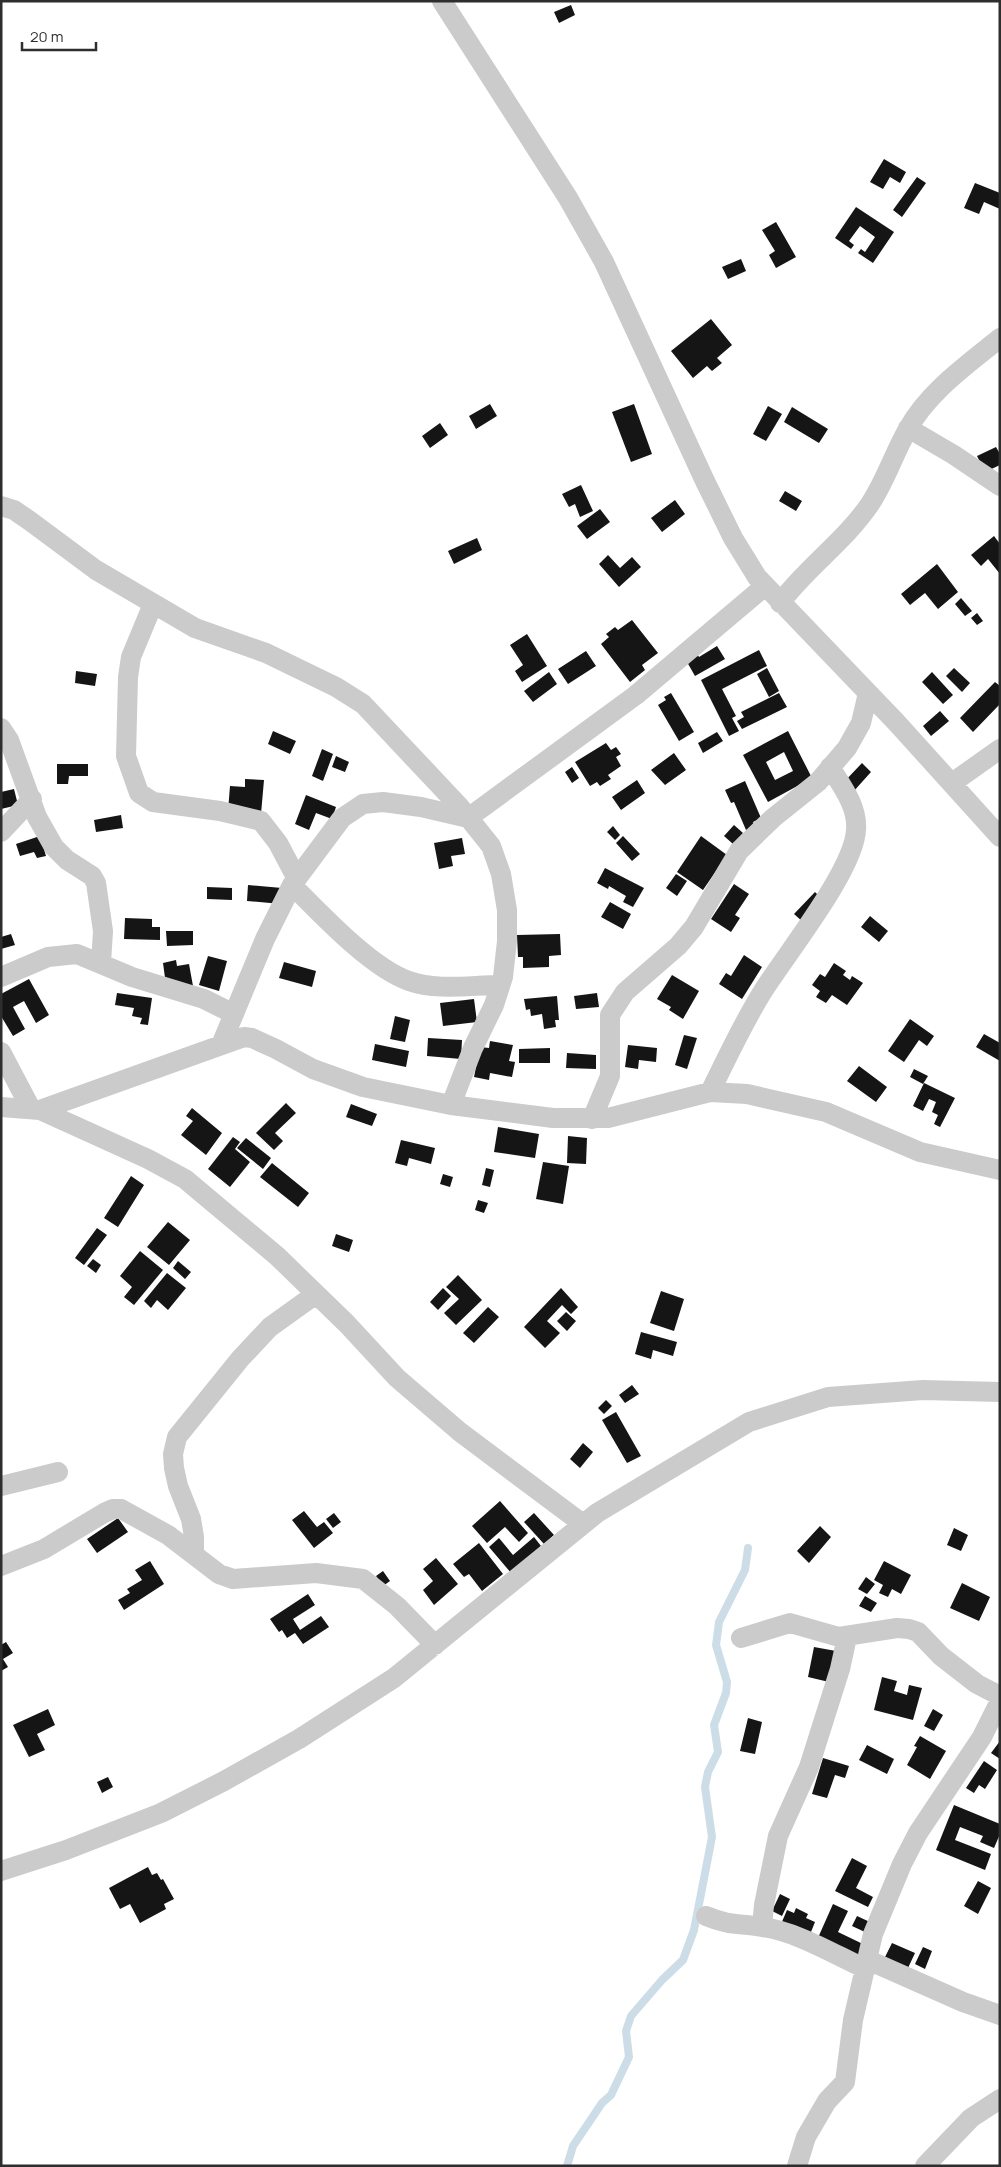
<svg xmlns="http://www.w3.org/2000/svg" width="1001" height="2167" font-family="Manrope,sans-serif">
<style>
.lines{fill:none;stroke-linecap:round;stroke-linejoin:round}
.stream{stroke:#ccdde8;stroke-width:8}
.building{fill:#151515;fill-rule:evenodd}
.minor{stroke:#cbcbcb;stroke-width:20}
</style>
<rect width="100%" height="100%" fill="#fff"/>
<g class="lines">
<path class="stream" d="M567,2166L573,2146L602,2103L611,2095L629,2057L626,2031L631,2016L662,1980L683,1960L694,1930L712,1837L705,1787L708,1772L718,1752L714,1725L726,1693L727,1682L716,1645L719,1622L745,1570L748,1548"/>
</g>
<path class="building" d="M571,5L575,15L559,23L554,12Z
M884,159L906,172L900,183L890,177L883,189L870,182Z
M917,177L926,183L902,217L893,210Z
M975,183L1000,193V209L984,202L979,214L964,208Z
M856,207L894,232L873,263L858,253L861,249L865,252L875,237L860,226L849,241L854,245L851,249L835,238Z
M776,222L796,257L776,268L769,255L775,251L762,230Z
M741,259L746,271L728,279L722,267Z
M711,319L732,345L717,358L722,363L712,371L707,366L693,378L671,351Z
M490,404L497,416L476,429L469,416Z
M634,404L652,454L631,462L612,412Z
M768,406L782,414L766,441L753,434Z
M792,407L828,429L819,443L784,422Z
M440,423L448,435L430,448L422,436Z
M996,447L1000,454V465L985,472L977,456Z
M581,485L593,511L580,517L575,504L569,507L562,494Z
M785,491L802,501L796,511L779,501Z
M675,500L685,514L662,532L651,518Z
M600,509L610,522L587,539L577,526Z
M994,536L1000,544V574L988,559L981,566L971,555Z
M477,538L482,550L454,564L448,551Z
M608,555L620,568L632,557L641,567L619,587L599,564Z
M937,564L958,592L938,609L925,593L910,605L901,594Z
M961,598L972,611L965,616L955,604Z
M977,613L983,621L977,625L971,618Z
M632,620L658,653L642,665L645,670L630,682L601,644L609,637L606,634L615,627L618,630Z
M527,634L547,666L522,682L515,671L523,665L510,645Z
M717,646L725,659L695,676L683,655L694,649L699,657Z
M759,650L767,666L722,689L736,716L732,718L739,731L729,736L701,680Z
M586,651L596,666L568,684L558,669Z
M767,668L779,691L769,697L757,674Z
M954,668L970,683L962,692L946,676Z
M76,671L97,674L95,686L75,683Z
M549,672L557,684L533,702L524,691Z
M932,672L953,695L943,704L922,682Z
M995,682L1000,686V704L973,732L960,718Z
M671,693L694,732L679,741L658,705L666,700L664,697Z
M779,693L787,707L742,729L737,721L744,717L741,712Z
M940,711L949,721L931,736L923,726Z
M273,731L296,741L290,754L268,744Z
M788,731L812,778L768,802L743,755ZM784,752L793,771L775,780L766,762Z
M717,732L723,741L703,753L698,743Z
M606,743L611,750L616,747L621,754L616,757L621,766L608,775L611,779L600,786L597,782L590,786L575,762Z
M322,749L333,754L323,781L312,776Z
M674,753L686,770L665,785L651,770Z
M336,756L349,762L345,772L332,767Z
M862,763L871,772L853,792L843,783Z
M57,764H88V776H69L68,784H57Z
M572,767L579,778L572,783L565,772Z
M245,779L264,780L261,814L228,811L230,786L245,787Z
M637,780L645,793L621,810L612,797Z
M745,781L761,818L753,822L755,826L746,830L734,802L731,803L725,790Z
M14,789L18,805L1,809V792Z
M306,795L336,807L332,819L316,813L309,830L295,824Z
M121,815L123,828L96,832L94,820Z
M734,825L743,833L733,844L724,836Z
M613,826L620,835L615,840L607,832Z
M40,836L46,856L37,858L34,852L20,856L16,844Z
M623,836L640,854L632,861L616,843Z
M701,836L727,855L703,890L677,872Z
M462,838L465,854L451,856L453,866L439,869L434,843Z
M605,868L644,888L633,907L623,902L626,896L609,886L608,889L597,883Z
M676,874L687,881L677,896L666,888Z
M734,884L749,894L735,915L740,918L731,932L711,919Z
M248,885L282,888L281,904L247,901Z
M207,887L232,888V900L207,899Z
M815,892L823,900L803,922L794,914Z
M610,902L631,914L623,929L601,917Z
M870,916L888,931L879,942L861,927Z
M125,918L152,919V927H160V940L124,939Z
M166,931H193V945L167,946Z
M11,934L15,945L1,949V937Z
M560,934L561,955L549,956V967L523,968V957H518L517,935Z
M744,955L762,967L742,999L719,984L726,973L731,976Z
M208,956L227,961L219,991L199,985Z
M176,960L177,966L189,964L193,986L166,985L163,963Z
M284,962L316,971L312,987L279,978Z
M834,963L846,971L843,975L850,980L852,976L863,983L847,1005L832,995L826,1003L816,997L820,991L812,985L820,974L825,977Z
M672,975L699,991L683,1019L669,1010L671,1007L657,999Z
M29,979L49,1015L36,1023L24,1001L13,1007L25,1029L13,1036L1,1016V994Z
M117,993L152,998L148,1025L140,1024L142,1018L132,1016L134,1008L115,1005Z
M597,993L599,1007L576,1009L574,996Z
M557,996L559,1020H555L556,1027L544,1029L542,1014L531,1016L530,1009L526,1010L524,999Z
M474,999L477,1022L443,1026L440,1003Z
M395,1016L410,1020L405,1042L390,1039Z
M910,1019L934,1036L927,1046L919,1040L904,1062L888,1051Z
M984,1034L1000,1043V1061L976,1047Z
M684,1035L697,1038L687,1069L675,1065Z
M428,1038L462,1040L461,1059L427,1056Z
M490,1041L513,1045L509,1061L515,1062L512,1077L490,1073L489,1080L474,1077L480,1047L489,1048Z
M375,1044L409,1051L406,1067L372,1060Z
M628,1045L657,1048L656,1062L639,1060L638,1069L625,1067Z
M550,1048V1063H519V1049Z
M567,1053L596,1055V1069L566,1068Z
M859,1066L887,1087L876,1102L847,1081Z
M914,1069L928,1076L923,1084L910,1077Z
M924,1083L955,1098L940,1127L934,1124L938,1115L932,1112L936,1102L929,1099L923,1111L913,1106Z
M286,1103L296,1113L275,1133L283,1141L274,1150L256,1133Z
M351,1104L377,1114L372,1126L346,1117Z
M192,1108L222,1133L206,1155L181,1135L193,1121L186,1116Z
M498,1127L539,1134L535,1158L494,1152Z
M568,1136L587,1138L586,1164L567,1163Z
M233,1137L240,1142L235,1149L250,1162L230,1187L208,1169Z
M246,1138L271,1158L263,1169L237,1148Z
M401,1140L435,1148L431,1164L409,1158L407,1166L395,1163Z
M543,1162L569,1166L563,1204L536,1199Z
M272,1163L309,1193L298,1207L260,1177Z
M486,1168L494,1170L490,1187L482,1185Z
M443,1174L453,1177L450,1187L440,1184Z
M131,1176L144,1185L118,1227L104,1218Z
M478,1200L488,1203L484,1213L475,1210Z
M168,1222L190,1240L169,1265L147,1247Z
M97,1228L107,1235L84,1265L75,1258Z
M336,1234L353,1240L349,1252L332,1246Z
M140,1251L163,1270L134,1305L124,1297L132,1287L120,1276Z
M93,1259L101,1265L96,1273L87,1266Z
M178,1261L191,1272L185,1279L173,1268Z
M167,1273L186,1288L168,1310L157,1300L151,1308L144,1301Z
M458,1275L482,1300L456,1325L444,1313L459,1299L446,1287Z
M443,1288L451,1296L438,1310L430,1302Z
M561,1288L578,1307L571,1314L562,1305L547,1321L560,1333L545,1348L524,1327Z
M661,1291L684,1299L674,1331L650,1323Z
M488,1307L499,1317L474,1343L463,1333Z
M566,1312L576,1321L567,1331L557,1321Z
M641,1332L677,1342L673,1356L653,1350L651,1359L635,1354Z
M632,1385L639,1394L625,1403L619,1395Z
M606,1400L612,1406L604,1414L598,1408Z
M616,1412L641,1456L627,1463L602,1420Z
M583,1443L593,1452L580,1468L570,1459Z
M500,1501L528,1533L519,1542L505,1527L487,1543L472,1526Z
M304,1511L317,1527L324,1522L333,1533L314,1548L292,1520Z
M334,1513L341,1522L333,1528L326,1519Z
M534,1513L554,1535L544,1544L524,1522Z
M118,1518L128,1532L97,1553L87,1539Z
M820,1526L831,1537L809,1563L797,1551Z
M954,1528L968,1535L961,1551L947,1545Z
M534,1537L541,1546L511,1573L489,1547L499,1538L513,1555Z
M479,1543L503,1574L482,1591L469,1574L464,1577L453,1564Z
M436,1558L458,1584L434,1605L423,1590L433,1581L423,1569Z
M150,1561L164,1584L124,1610L118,1600L130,1593L127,1589L142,1580L135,1570Z
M884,1561L911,1575L901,1594L892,1589L888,1597L879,1593L883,1585L874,1580Z
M383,1571L390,1581L383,1586L376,1576Z
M866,1577L875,1584L867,1594L858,1589Z
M962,1583L990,1597L979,1621L950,1608Z
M308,1594L315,1605L293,1619L300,1630L321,1616L329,1627L303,1644L295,1633L287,1638L282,1630L279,1632L270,1619Z
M865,1596L877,1603L871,1612L859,1606Z
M6,1642L13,1653L3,1659L8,1667L1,1671V1645Z
M814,1647L836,1651L829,1682L808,1677Z
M882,1677L897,1681L894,1691L907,1695L909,1685L922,1688L913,1720L874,1710Z
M48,1709L55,1725L37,1734L45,1750L29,1757L13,1725Z
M933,1709L943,1715L934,1731L924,1726Z
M748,1718L762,1722L755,1754L740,1751Z
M920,1736L946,1751L930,1779L907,1765L917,1747L914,1746Z
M1000,1741V1759L991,1753Z
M867,1745L894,1759L887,1774L859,1760Z
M823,1758L849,1766L845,1778L835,1775L827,1798L812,1794Z
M984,1761L997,1770L985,1789L979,1785L974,1793L966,1788Z
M108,1777L113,1787L102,1793L97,1782Z
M954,1805L1000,1824V1834L994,1848L980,1842L983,1836L960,1827L955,1840L991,1854L985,1870L936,1850Z
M852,1858L867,1866L856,1888L873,1897L868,1907L835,1891Z
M148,1867L152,1875L157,1873L161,1880L163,1879L174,1899L164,1904L166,1909L140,1923L130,1904L120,1909L109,1888Z
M978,1881L991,1888L978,1914L964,1906Z
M780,1894L790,1899L782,1916L772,1911Z
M833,1904L848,1911L838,1932L865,1945L858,1959L817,1940Z
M796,1908L808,1914L806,1918L815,1922L809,1937L781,1924L787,1910L794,1913Z
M857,1916L872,1923L867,1933L852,1926Z
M892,1943L915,1953L908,1968L885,1957Z
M923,1947L932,1951L925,1969L915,1964Z"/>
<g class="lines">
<path class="minor" d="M442,1L568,198L604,262L704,479L733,538L757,577L896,722L1000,837
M908,428L954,455L1000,486
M1,506L14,510L30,521L96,570L195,628L266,653L336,687L363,704L459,806L491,846L501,874L507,910V941L503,977L494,1005L473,1048L451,1105
M780,603C807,567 845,541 870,504C886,480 894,453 908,429C928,392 968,364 1000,338
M153,604L131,657L128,677L126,756L139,793L153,802L220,811L261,821L278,843L297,879
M1,728L9,740L37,817L54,847L67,860L92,876L96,883L103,931L101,963
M952,783L1000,749
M1,832L32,799
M292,885C321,914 371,968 409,981C437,991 471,985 500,985
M1,977L48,957L77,954L132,977L204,999L234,1014
M221,1045L265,939L292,885L342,818L363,804L383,802L421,807L468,818L636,695L765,586
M1,1052L31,1109
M710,1092C727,1058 743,1023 763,991C787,953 854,870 856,830C858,807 842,786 830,767
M1,1107L40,1110L148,1159L185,1179L277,1256L347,1324L397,1378L460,1432L583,1524
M40,1110L244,1037L252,1038L276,1049L313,1069L363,1087L451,1105L553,1118H608L710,1092L747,1094L826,1112L920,1152L1000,1170
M592,1119L610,1076V1015L625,992L678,946L694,927L739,851L773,818L818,782L847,748L861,723L868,693
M1,1486L58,1472
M194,1554V1537L191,1519L178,1486L174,1468L173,1454L177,1437L240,1359L270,1327L316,1294
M1,1566L44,1549L104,1513L113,1509H121L168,1535L219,1574L233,1579L316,1573L363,1579L397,1606L435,1645
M741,1638L790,1623L839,1637L897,1628L909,1629L918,1632L941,1656L977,1684L1000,1696
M1,1871L66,1850L161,1813L224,1781L299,1739L394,1678L597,1513L749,1422L828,1397L923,1390L1000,1392
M706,1916C730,1926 739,1923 762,1927C798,1932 833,1954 866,1969
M762,1927L764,1905L778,1836L809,1767L840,1669L847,1637
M868,1960L963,2002L1000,2015
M797,2166L806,2137L827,2101L845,2082L853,2020L873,1934L902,1864L918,1833L982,1737L1000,1701
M925,2166L971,2118L1000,2099"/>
</g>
<rect width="1001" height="2167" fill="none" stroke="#2e2e2e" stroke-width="5"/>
<path d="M22 42v8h74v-8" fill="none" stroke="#2e2e2e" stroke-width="2.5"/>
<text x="30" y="42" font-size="15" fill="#2e2e2e" stroke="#ffffff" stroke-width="4" paint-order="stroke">20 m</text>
</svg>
